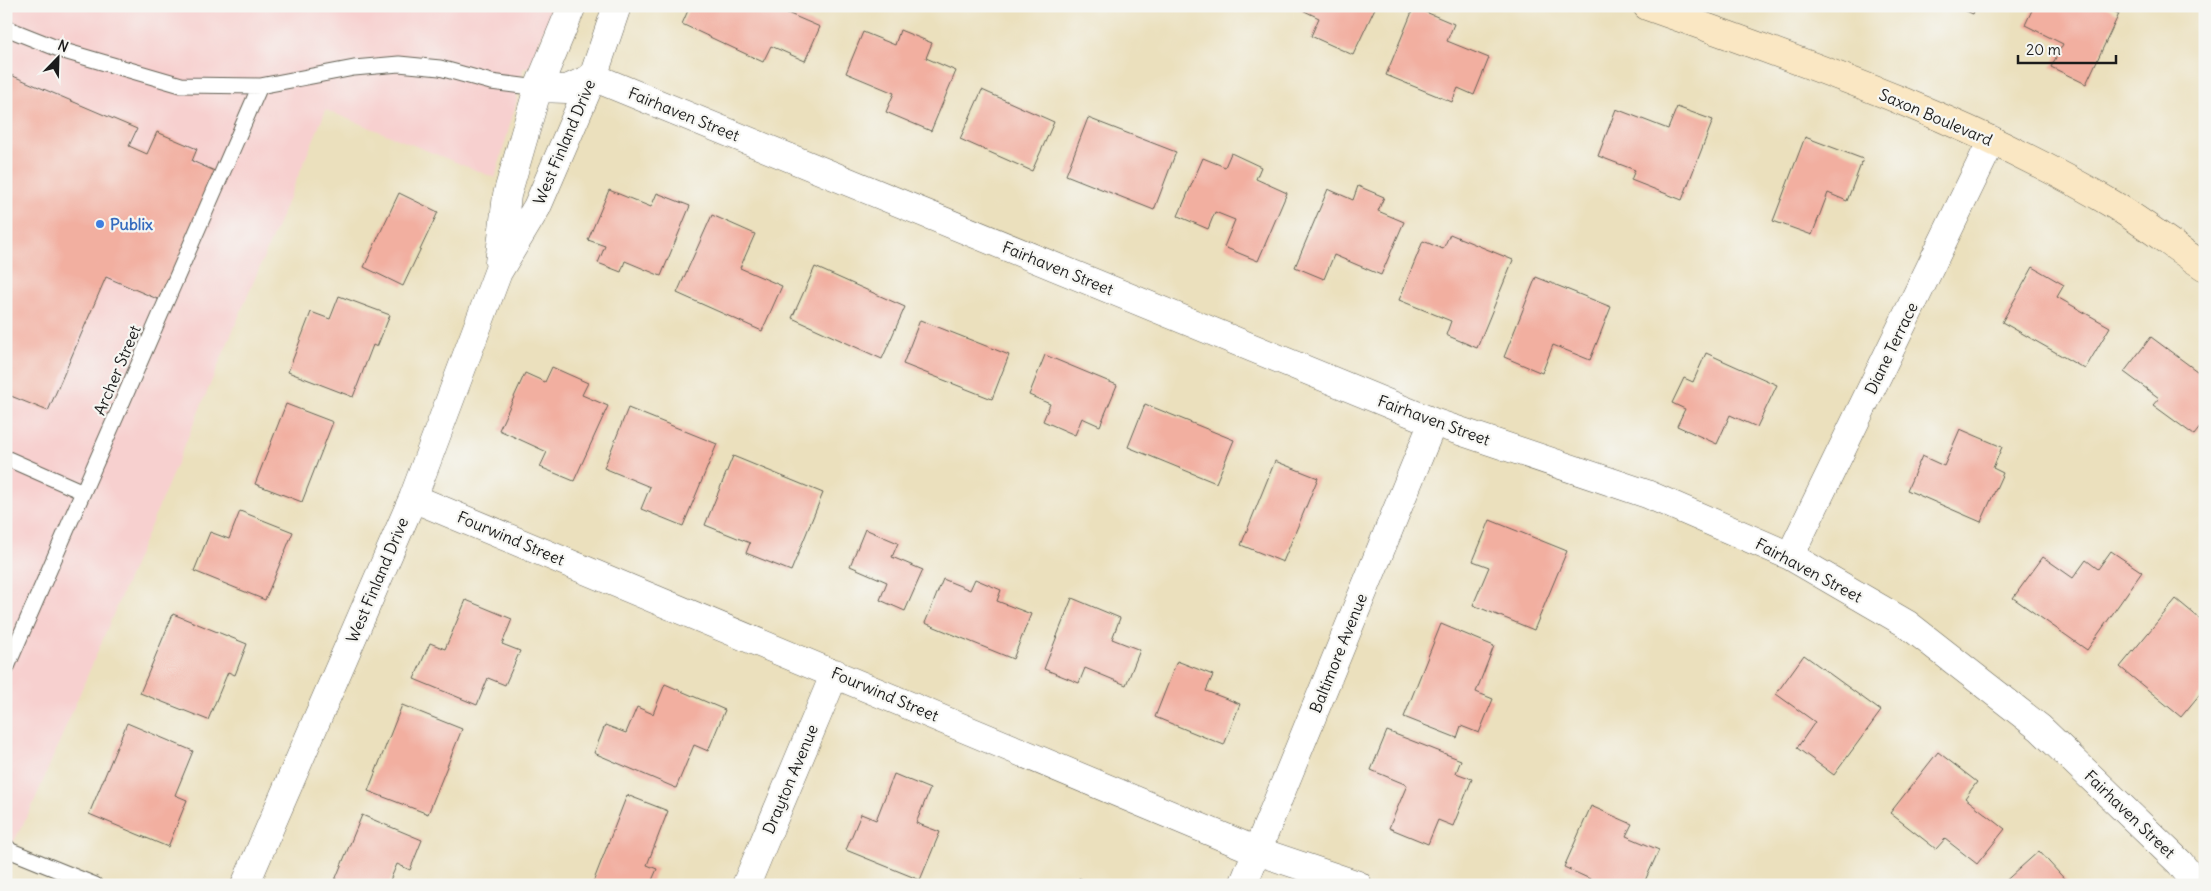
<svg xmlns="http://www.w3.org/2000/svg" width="2211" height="891" font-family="Delius,sans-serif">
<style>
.built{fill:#f7d0cf}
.building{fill:#f2afa0}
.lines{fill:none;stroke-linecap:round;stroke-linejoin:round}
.service-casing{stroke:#646154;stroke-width:17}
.minor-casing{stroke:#646154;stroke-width:29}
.secondary-casing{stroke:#646154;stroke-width:29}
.service{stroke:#fff;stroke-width:15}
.minor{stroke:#fff;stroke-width:28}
.secondary{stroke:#fae7c3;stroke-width:28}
.shop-dot{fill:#3f7fe0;stroke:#f6f6f2;stroke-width:2}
.labels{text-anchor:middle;stroke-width:4.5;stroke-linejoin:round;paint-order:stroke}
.street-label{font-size:16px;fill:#1c1c1c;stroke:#f6f6f2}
.shop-label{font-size:16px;font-weight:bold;fill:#366cbe;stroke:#f6f6f2;text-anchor:start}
</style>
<rect width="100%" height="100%" fill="#f6f6f2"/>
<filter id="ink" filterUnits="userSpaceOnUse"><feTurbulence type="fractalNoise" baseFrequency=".02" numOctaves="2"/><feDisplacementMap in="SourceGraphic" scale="10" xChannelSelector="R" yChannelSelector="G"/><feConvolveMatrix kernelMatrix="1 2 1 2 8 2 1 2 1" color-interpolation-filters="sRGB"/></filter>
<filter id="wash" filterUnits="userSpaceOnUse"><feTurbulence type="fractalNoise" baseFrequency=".0096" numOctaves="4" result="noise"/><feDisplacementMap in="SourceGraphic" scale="20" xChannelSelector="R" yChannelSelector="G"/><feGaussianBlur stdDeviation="1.12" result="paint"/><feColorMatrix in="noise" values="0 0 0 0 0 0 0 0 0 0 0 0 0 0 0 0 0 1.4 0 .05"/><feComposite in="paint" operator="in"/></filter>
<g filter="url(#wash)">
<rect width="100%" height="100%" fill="#ebe0bd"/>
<path class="built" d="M6,6H554L529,67L523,69L521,85L516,99L517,100L495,178L326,110L32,807L6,857Z"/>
<g id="blocks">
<path class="building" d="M690,6H771L820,27L805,61L771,46L763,62L682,24Z
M1294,6H1376L1353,55L1311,36L1319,18Z
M1955,6H1976L1973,14Z
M2034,6H2104L2119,14L2086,84L2051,67L2063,44L2025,25Z
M1414,7L1454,24L1447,41L1489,58L1474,95L1458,88L1452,102L1386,75Z
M900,30L932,43L926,58L956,71L931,131L886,112L894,93L846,73L863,32L895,45Z
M6,73L137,129L129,146L147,154L157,132L197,149L192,161L217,172L162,301L106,277L48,411L6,394Z
M982,90L1054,122L1032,171L960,139Z
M1677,107L1713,120L1682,200L1631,180L1635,170L1598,156L1616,109L1668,129Z
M1088,118L1176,152L1154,210L1066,175Z
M1805,137L1863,159L1847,201L1828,193L1812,235L1773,221Z
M1231,153L1261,167L1256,179L1287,193L1258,261L1224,247L1235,220L1215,212L1208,229L1178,216L1203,158L1225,167Z
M1358,186L1384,197L1378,211L1404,222L1381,275L1334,255L1324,279L1295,267L1328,189L1353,200Z
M609,190L651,207L657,193L690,206L661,276L625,261L621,272L598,263L605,246L588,240Z
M399,193L438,212L403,286L364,267Z
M712,215L755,234L740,268L782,286L762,331L677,293Z
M1450,234L1513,260L1477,348L1446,335L1451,321L1399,300L1423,241L1443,249Z
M815,267L905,307L882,359L792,318Z
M2033,267L2064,285L2057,297L2110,327L2085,369L2002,322Z
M1536,277L1611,307L1590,360L1553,345L1542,373L1504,357Z
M339,296L390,315L377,347L373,345L353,397L288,372L311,312L330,319Z
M920,320L1009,355L992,399L903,364Z
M2151,337L2205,377V421L2194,435L2153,405L2159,398L2124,372Z
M1706,353L1777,385L1757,427L1730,415L1717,444L1677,426L1685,409L1672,403L1684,378L1693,382Z
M1045,355L1117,385L1100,426L1082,418L1075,435L1043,421L1050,404L1029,395Z
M552,367L588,383L582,395L608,406L574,481L540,467L547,452L499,430L525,373L545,382Z
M286,404L333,422L302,502L255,484Z
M1145,404L1234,440L1216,483L1128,447Z
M628,408L717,444L683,526L641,509L650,487L604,468Z
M1960,429L2002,447L1993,468L2003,473L1981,522L1907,490L1922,456L1944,466Z
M733,456L823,493L791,571L746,553L750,543L705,525Z
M1275,461L1318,478L1283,562L1241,545Z
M240,511L293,532L265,600L194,571L210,532L229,539Z
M1490,520L1567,551L1534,630L1473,605L1489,567L1473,561Z
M865,529L898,543L892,557L923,570L905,611L880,600L887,582L850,566Z
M2111,551L2142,572L2087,650L2013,598L2043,557L2073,578L2086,560L2098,569Z
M943,579L970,590L975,579L1001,590L997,601L1031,614L1013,659L925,623Z
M1072,598L1120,618L1112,639L1140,650L1126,685L1085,668L1079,683L1044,669Z
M2176,599L2205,623V688L2181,717L2120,667Z
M466,600L512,619L502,644L520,651L505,685L488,678L477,705L414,679L430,643L445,649Z
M173,614L247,644L235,675L228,672L208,720L140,693Z
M1441,624L1494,646L1476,692L1493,699L1479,733L1461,726L1457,738L1404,717Z
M1804,655L1881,711L1834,775L1797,748L1815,722L1776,694Z
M1177,661L1213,675L1206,691L1240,704L1224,745L1155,717Z
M665,684L725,710L708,751L694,745L676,788L594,753L605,725L626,733L637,707L653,714Z
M402,705L462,729L428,814L368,791Z
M127,723L193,751L175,795L187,800L168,847L89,814Z
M1387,731L1461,760L1456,773L1472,779L1453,826L1438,820L1428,844L1389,828L1407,785L1371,770Z
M1938,752L1977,782L1965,798L2005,829L1977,864L1945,839L1936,849L1890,813Z
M894,774L930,789L916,823L940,832L920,880L846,850L861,814L876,820Z
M627,795L668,811L647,865L657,869L650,885H592Z
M1591,806L1632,824L1626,836L1659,850L1643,885H1603L1564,867Z
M362,815L422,840L410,870L397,864L388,885H333Z
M2039,851L2070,885H2001Z
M1079,878L1096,885H1076Z"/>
</g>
</g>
<g filter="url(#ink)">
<use href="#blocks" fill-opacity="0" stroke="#646154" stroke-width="1"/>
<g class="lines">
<defs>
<path id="service" d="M6,28L64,51L181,85L260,86L354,68L399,64L440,68L491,82L538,88
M6,458L83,492
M6,669L260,86
M6,846L11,851L95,885"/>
<path id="minor" d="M593,77L1433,422L1647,494L1790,556L1907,624L2040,728L2180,863L2197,885
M538,88L567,89L593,77
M499,263L507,195L538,88L572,6
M413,498L1257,851L1358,885
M1790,556L1992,140
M245,885L413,498L498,272L537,207L593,77L617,6
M746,885L835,673
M1243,885L1433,422"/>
<path id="secondary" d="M1647,6C1806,63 1968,118 2114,205C2145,224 2175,247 2205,267"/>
</defs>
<use href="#service" class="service-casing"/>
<use href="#minor" class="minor-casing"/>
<use href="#secondary" class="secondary-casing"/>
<use href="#service" class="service"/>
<use href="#minor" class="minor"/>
<use href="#secondary" class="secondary"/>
</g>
</g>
<circle class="shop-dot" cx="100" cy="224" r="5"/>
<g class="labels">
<g class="street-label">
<text transform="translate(684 114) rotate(22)" y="6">Fairhaven Street</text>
<text transform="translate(1936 117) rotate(23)" y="6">Saxon Boulevard</text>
<text transform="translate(564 142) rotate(-67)" y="6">West Finland Drive</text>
<text transform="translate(1058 268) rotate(22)" y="6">Fairhaven Street</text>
<text transform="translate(1891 348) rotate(-64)" y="6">Diane Terrace</text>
<text transform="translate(117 370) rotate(-67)" y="6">Archer Street</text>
<text transform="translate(1434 420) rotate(20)" y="6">Fairhaven Street</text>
<text transform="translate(511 538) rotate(23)" y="6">Fourwind Street</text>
<text transform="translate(1809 570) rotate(28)" y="6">Fairhaven Street</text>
<text transform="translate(377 580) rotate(-67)" y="6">West Finland Drive</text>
<text transform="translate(1338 653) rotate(-68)" y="6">Baltimore Avenue</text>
<text transform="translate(885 694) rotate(23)" y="6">Fourwind Street</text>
<text transform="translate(790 779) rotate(-67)" y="6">Drayton Avenue</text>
<text transform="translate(2130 814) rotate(44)" y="6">Fairhaven Street</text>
</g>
<g class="shop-label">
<text x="110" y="230">Publix</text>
</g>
</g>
<rect width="2211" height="891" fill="none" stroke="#f6f6f2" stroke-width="25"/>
<g transform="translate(58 58) rotate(23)" stroke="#f6f6f2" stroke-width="4" paint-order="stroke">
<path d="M0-4L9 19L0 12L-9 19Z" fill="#1c1c1c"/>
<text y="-8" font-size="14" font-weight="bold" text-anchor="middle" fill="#1c1c1c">N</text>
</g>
<path d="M2018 55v8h98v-8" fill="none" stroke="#1c1c1c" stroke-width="2.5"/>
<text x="2026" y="55" font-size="15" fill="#1c1c1c" stroke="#f6f6f2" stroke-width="4" paint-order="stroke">20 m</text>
</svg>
